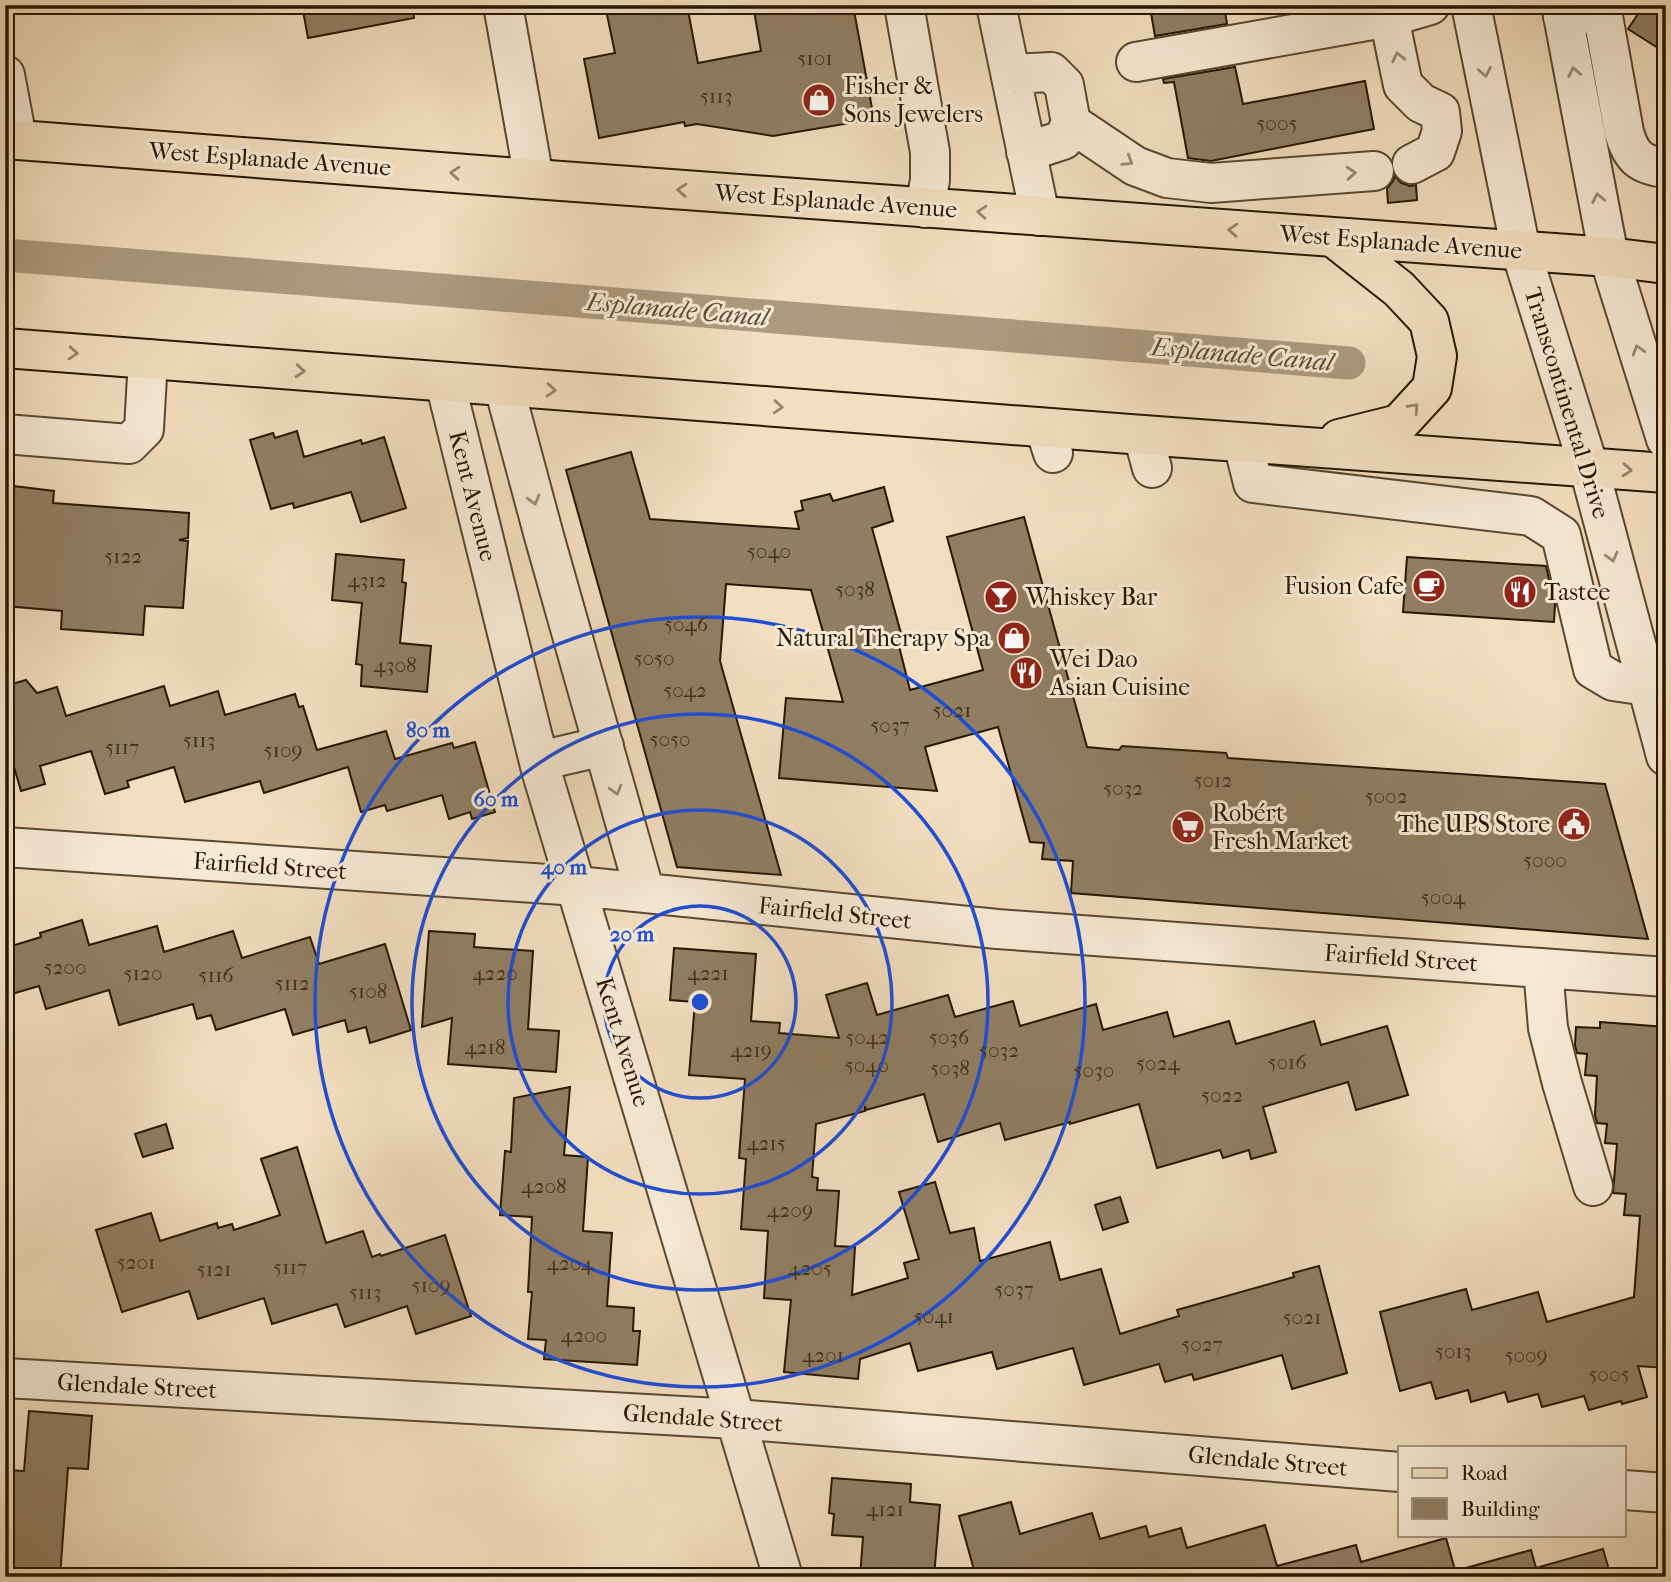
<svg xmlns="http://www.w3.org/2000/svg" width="1671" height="1582" font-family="'IM FELL French Canon',serif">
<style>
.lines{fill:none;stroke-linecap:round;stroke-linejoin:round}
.canal{stroke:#ae9a7e;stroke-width:33}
.building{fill:#917e63;stroke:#271600;stroke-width:2}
.minor-casing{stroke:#5a4830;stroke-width:42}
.major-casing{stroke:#271600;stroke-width:42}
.minor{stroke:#f7ead5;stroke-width:38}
.major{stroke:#f3debf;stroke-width:38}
.oneway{stroke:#998b75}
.oneway2{stroke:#978469}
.ring{fill:none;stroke:#1d4ed8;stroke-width:3.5}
.labels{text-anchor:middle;stroke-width:6;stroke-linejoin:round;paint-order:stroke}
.number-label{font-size:21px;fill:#423019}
.poi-label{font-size:24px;fill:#271600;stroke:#f7ead5;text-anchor:start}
.street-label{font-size:24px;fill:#271600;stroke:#f7ead5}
.water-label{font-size:26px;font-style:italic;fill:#5d4b32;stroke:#f7ead5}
.centre{fill:#1d4ed8;stroke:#f7ead5;stroke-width:3.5}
.ring-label{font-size:21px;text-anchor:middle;font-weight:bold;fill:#1d4ed8;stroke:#f7ead5;stroke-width:6;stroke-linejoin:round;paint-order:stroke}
</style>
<rect width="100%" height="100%" fill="#f3debf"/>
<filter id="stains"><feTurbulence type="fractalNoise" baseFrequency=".00286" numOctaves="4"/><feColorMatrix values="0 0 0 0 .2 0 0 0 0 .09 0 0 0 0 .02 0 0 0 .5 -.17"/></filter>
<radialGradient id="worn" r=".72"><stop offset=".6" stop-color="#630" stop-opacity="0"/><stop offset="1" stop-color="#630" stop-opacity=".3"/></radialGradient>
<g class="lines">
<path class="canal" d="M5,255L1349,363"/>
</g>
<path class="building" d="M302,5H413L414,18L308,38Z
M605,5H687L698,63L761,51L753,5H853L874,119L773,136L697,124L685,126L684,122L599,138L584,59L615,53Z
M1191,5H1224L1227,24L1155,36L1151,13Z
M1644,5H1666V53L1628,29Z
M1235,67L1243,104L1365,81L1374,129L1211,161L1188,158L1174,82L1164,83L1163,79Z
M1395,176L1401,183L1410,186L1416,185L1417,200L1388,203L1387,189L1393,181Z
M297,431L304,457L361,440L362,444L384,437L406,508L361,522L351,492L294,508L293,503L271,509L250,440L273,433L275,438Z
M631,452L650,519L799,529L795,512L803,510L801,501L830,494L833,501L884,487L893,521L872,528L902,637L897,638L910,690L983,670L947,537L1024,517L1087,747L1119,750L1122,746L1226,753L1228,758L1605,784L1648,939L1071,893L1073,861L1042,859L1044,843L1030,842L998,727L925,747L937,791L779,778L786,698L843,702L811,590L726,584L720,661L781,875L677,867L566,470Z
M5,485L54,491L53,503L189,513L188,538L179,540L188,541L183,608L145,606L143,635L61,629L62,611L5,606Z
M336,554L404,560L402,582L406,583L400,643L431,646L427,692L361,686L362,665L356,664L362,603L332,600Z
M1407,557L1546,566L1555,605L1554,622L1403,612Z
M26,680L37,693L57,687L66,716L164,686L170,706L218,691L225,715L295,694L299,707L303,706L317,750L386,731L395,759L452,743L454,748L475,742L495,812L472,819L470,812L449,819L442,795L387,811L385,805L361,812L348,767L264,793L260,781L185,802L174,767L127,781L129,787L105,794L91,751L40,766L45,784L21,791L5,736V686Z
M82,920L89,945L157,926L164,952L233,931L242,958L310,937L319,964L385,944L411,1030L370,1043L366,1027L348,1032L345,1020L293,1035L285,1009L216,1030L211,1015L197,1019L193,1004L119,1025L109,990L46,1009L39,986L5,996V948L41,937L40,933Z
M429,931L475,934L474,947L533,951L528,1029L559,1031L556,1072L448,1064L452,1018L422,1027Z
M674,948L756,954L751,1021L780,1023L779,1033L839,1038L826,995L867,983L877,1015L948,995L955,1017L1013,1001L1020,1026L1096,1004L1103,1030L1167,1012L1174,1037L1229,1021L1236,1044L1314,1021L1321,1045L1387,1026L1408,1095L1356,1110L1348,1082L1263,1107L1276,1152L1251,1159L1249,1150L1223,1158L1220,1150L1157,1168L1139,1104L1070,1124V1122L1005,1140L1000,1123L938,1142L924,1094L866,1110L865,1106V1111L816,1124L812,1177L818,1178L817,1190L839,1191L835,1246L855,1247L852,1295L908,1278L904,1263L919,1259L899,1192L935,1182L950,1233L974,1228L980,1261L1050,1242L1060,1280L1101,1269L1120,1334L1179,1316L1177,1310L1294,1277L1293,1273L1319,1266L1347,1373L1292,1389L1282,1355L1194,1380L1192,1374L1165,1382L1159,1364L1084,1385L1073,1348L997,1369L992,1352L918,1371L910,1343L860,1359L858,1379L784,1372L791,1300L764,1298L768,1231L741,1229L746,1159L739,1158L745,1079L689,1075L695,1002L670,1000Z
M1600,1022L1666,1027V1368L1638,1366L1647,1397L1622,1404L1621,1401L1589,1410L1584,1396L1542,1407L1538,1394L1508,1402L1505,1392L1471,1402L1468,1390L1436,1399L1431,1382L1400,1391L1380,1312L1466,1289L1472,1310L1538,1292L1547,1322L1634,1297L1640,1216L1624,1215L1626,1194L1613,1193L1617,1144L1605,1143L1607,1124L1597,1123L1595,1115L1597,1076L1585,1075L1587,1054L1577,1053L1575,1045L1576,1027L1600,1028Z
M570,1087L564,1155L588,1157L583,1231L612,1233L607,1306L634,1308L633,1331H640L637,1365L544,1359L546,1340L528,1339L532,1292H528L532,1217L500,1215L505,1151L511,1152L514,1098Z
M166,1124L173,1148L143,1157L135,1134Z
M297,1147L326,1243L363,1231L372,1257L380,1254L381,1256L445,1235L471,1316L416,1334L407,1306L345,1327L337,1304L272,1324L264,1298L198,1319L189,1291L122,1312L96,1230L151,1213L160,1241L217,1223L218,1228L232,1224L234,1230L280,1215L261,1159Z
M1120,1197L1128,1222L1103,1230L1095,1205Z
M29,1411L92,1416L88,1469L68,1468L60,1577H5V1470L24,1471Z
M832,1478L911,1484L910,1502L940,1505L934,1577H860L863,1537L832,1535L834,1514L829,1513Z
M1011,1502L1020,1534L1092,1513L1100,1539L1146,1526L1149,1537L1181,1528L1187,1548L1265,1525L1277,1566L1356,1545L1361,1562L1446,1538L1457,1577H976L959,1516Z
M1603,1549L1611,1577H1463L1462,1569L1531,1550L1536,1568Z"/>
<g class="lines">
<defs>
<path id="minor" d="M503,5L534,179
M904,5L930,152V180L925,208
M996,5L1040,216
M1471,5L1521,251L1589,468L1666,756
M1561,5L1609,257L1666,439
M1389,17L1403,85L1421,103L1440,112L1442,131L1435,152L1412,164
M1563,17L1602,11L1624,132C1631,157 1640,165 1666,168
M1136,62L1389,17L1430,5
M1011,74L1051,72L1064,85L1071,123L1063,140L1026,152
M5,75L17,139
M1071,123L1135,166L1167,178L1211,183L1374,171
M445,382L541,770L783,1577
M504,387L544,536L645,893
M1045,428L1053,453
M5,434L129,444L144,429L148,359
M1143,435L1152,468
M1243,443L1253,483L1531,516L1561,535L1593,669L1613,681L1647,686L1666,692
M539,761L604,746
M5,847L577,886L997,929L1666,977
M1543,968L1548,1028L1562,1083L1593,1186
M5,1378L736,1419L1400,1472
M1624,1490L1666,1493"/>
<path id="major" d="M5,139L534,179L1609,257L1666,264
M1333,237L1399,289L1429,321L1437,356L1432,388L1399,424L1339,439
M5,348L1143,435L1666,473"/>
</defs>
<use href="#minor" class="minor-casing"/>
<use href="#major" class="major-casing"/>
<use href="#minor" class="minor"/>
<use href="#major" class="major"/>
</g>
<defs><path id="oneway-chevron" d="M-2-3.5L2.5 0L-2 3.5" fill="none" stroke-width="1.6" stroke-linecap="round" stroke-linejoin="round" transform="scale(1.75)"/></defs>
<g class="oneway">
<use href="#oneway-chevron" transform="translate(1398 57) rotate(-102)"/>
<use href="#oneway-chevron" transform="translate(1485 72) rotate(79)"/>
<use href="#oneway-chevron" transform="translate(1574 72) rotate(-101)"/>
<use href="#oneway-chevron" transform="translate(1128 161) rotate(32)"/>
<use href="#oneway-chevron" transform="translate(1351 173) rotate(-4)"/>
<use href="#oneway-chevron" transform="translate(1598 198) rotate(-101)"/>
<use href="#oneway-chevron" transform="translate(1638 350) rotate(-107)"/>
<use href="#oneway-chevron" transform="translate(534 500) rotate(75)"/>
<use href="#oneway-chevron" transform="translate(1612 557) rotate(75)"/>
<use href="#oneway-chevron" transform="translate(616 790) rotate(74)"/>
</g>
<g class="oneway2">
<use href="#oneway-chevron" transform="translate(455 173) rotate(-176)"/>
<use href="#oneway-chevron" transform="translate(682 190) rotate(-176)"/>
<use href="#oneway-chevron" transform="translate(982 212) rotate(-176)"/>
<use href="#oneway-chevron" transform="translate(1233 230) rotate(-176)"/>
<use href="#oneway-chevron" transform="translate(73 353) rotate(4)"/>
<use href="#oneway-chevron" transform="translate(300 371) rotate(5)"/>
<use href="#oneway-chevron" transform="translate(551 390) rotate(4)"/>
<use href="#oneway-chevron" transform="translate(778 407) rotate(4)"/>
<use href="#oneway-chevron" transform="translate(1414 408) rotate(-47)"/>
<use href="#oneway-chevron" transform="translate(1627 470) rotate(4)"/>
</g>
<g class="ring">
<circle cx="700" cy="1002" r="96"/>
<circle cx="700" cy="1002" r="192"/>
<circle cx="700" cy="1002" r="288"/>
<circle cx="700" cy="1002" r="385"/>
</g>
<defs>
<symbol id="shop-disc" viewBox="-11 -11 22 22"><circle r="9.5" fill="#8f2418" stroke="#f7ead5"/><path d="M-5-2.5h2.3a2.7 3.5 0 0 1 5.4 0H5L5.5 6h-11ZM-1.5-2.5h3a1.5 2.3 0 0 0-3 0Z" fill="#fff"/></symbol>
<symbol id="cafe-disc" viewBox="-11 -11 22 22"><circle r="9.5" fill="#8f2418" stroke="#f7ead5"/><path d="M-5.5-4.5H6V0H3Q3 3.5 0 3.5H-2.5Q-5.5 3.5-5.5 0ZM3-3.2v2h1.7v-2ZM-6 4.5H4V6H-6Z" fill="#fff"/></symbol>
<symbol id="restaurant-disc" viewBox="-11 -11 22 22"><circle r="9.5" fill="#8f2418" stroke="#f7ead5"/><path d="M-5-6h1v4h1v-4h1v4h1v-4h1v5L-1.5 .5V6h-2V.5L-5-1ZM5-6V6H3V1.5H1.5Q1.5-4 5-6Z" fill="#fff"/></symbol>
<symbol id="bar-disc" viewBox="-11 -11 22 22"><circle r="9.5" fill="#8f2418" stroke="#f7ead5"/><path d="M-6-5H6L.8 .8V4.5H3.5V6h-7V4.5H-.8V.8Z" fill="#fff"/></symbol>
<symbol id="civic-disc" viewBox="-11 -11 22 22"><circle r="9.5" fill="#8f2418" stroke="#f7ead5"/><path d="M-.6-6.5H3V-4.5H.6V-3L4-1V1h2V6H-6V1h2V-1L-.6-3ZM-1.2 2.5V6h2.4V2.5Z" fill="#fff"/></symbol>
<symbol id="supermarket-disc" viewBox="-11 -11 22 22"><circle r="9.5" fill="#8f2418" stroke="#f7ead5"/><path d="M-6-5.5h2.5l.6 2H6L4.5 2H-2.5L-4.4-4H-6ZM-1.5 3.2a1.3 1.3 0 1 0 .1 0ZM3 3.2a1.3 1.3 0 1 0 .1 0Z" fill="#fff"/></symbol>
</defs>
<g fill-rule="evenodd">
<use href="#shop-disc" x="800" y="81" width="38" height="38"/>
<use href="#cafe-disc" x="1410" y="567" width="38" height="38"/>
<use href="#restaurant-disc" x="1501" y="573" width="38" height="38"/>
<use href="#bar-disc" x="982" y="578" width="38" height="38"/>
<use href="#shop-disc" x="995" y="619" width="38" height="38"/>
<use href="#restaurant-disc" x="1007" y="654" width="38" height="38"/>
<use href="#civic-disc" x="1555" y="805" width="38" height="38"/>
<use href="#supermarket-disc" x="1169" y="808" width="38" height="38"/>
</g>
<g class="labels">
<g class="number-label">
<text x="815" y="65">5101</text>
<text x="716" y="103">5113</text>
<text x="1277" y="130">5005</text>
<text x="769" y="558">5040</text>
<text x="123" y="563">5122</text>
<text x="367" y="587">4312</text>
<text x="855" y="596">5038</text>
<text x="686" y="631">5046</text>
<text x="654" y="665">5050</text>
<text x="395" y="672">4308</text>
<text x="685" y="697">5042</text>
<text x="952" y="717">5021</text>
<text x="890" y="732">5037</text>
<text x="670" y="746">5050</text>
<text x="199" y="747">5113</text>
<text x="122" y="754">5117</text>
<text x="283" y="757">5109</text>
<text x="1213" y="787">5012</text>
<text x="1123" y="795">5032</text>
<text x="1386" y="803">5002</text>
<text x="1545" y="867">5000</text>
<text x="1443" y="904">5004</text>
<text x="65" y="974">5200</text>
<text x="143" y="980">5120</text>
<text x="495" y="980">4220</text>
<text x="708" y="980">4221</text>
<text x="216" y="982">5116</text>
<text x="292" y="990">5112</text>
<text x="368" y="998">5108</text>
<text x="867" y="1044">5042</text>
<text x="949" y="1044">5036</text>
<text x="485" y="1054">4218</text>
<text x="751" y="1057">4219</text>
<text x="999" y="1057">5032</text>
<text x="1287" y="1069">5016</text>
<text x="1158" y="1070">5024</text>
<text x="867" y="1072">5040</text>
<text x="950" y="1075">5038</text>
<text x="1094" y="1077">5030</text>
<text x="1222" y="1102">5022</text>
<text x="766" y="1150">4215</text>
<text x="544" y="1193">4208</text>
<text x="790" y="1217">4209</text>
<text x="136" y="1269">5201</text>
<text x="570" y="1270">4204</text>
<text x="290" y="1274">5117</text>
<text x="810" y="1275">4205</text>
<text x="214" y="1276">5121</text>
<text x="431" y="1292">5109</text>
<text x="1014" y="1296">5037</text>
<text x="365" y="1299">5113</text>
<text x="934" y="1323">5041</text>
<text x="1302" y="1324">5021</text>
<text x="584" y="1342">4200</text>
<text x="1202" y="1351">5027</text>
<text x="1453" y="1358">5013</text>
<text x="823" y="1362">4201</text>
<text x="1526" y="1362">5009</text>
<text x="1609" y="1381">5005</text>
<text x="885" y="1516">4121</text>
</g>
<g class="poi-label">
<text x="844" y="94">Fisher &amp;<tspan x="844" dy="28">Sons Jewelers</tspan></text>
<text x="1404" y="594" text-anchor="end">Fusion Cafe</text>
<text x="1544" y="600">Tastee</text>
<text x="1026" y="605">Whiskey Bar</text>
<text x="990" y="646" text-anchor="end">Natural Therapy Spa</text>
<text x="1050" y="667">Wei Dao<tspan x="1050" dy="28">Asian Cuisine</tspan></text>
<text x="1212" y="821">Robért<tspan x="1212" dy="28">Fresh Market</tspan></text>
<text x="1550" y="832" text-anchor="end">The UPS Store</text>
</g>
<g class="street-label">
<text transform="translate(270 159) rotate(4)" y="8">West Esplanade Avenue</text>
<text transform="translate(836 201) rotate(4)" y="8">West Esplanade Avenue</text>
<text transform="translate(1401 242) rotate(4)" y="8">West Esplanade Avenue</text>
<text transform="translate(1567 403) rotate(73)" y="8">Transcontinental Drive</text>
<text transform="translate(473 496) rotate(76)" y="8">Kent Avenue</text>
<text transform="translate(270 866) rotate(4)" y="8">Fairfield Street</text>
<text transform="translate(835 913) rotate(6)" y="8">Fairfield Street</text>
<text transform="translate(1401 958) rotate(4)" y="8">Fairfield Street</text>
<text transform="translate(623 1042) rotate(73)" y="8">Kent Avenue</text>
<text transform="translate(137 1386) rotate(3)" y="8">Glendale Street</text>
<text transform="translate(703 1418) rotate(4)" y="8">Glendale Street</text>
<text transform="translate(1268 1461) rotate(5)" y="8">Glendale Street</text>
</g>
<g class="water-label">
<text transform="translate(677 309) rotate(5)" y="9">Esplanade Canal</text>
<text transform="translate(1242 354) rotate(5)" y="9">Esplanade Canal</text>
</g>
</g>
<circle cx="700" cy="1002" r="10" class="centre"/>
<g class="ring-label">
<text x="428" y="737">80 m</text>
<text x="496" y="806">60 m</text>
<text x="564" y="874">40 m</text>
<text x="632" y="941">20 m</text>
</g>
<rect width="1671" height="1582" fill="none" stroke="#f3debf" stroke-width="28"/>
<rect x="7" y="7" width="1657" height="1568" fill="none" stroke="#271600" stroke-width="3.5"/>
<rect x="14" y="14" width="1643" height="1554" fill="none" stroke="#271600" stroke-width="2"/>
<rect x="1398" y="1446" width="228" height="91" fill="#f7ead5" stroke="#a49580" stroke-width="2"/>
<rect x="1412" y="1468" width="35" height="10" fill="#f3debf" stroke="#a49580" stroke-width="2"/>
<text x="1461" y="1480" font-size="21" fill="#271600">Road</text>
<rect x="1412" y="1498" width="35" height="21" fill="#917e63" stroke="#a49580" stroke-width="2"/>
<text x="1461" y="1516" font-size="21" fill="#271600">Building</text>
<rect width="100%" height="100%" filter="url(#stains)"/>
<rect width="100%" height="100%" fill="url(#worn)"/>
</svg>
